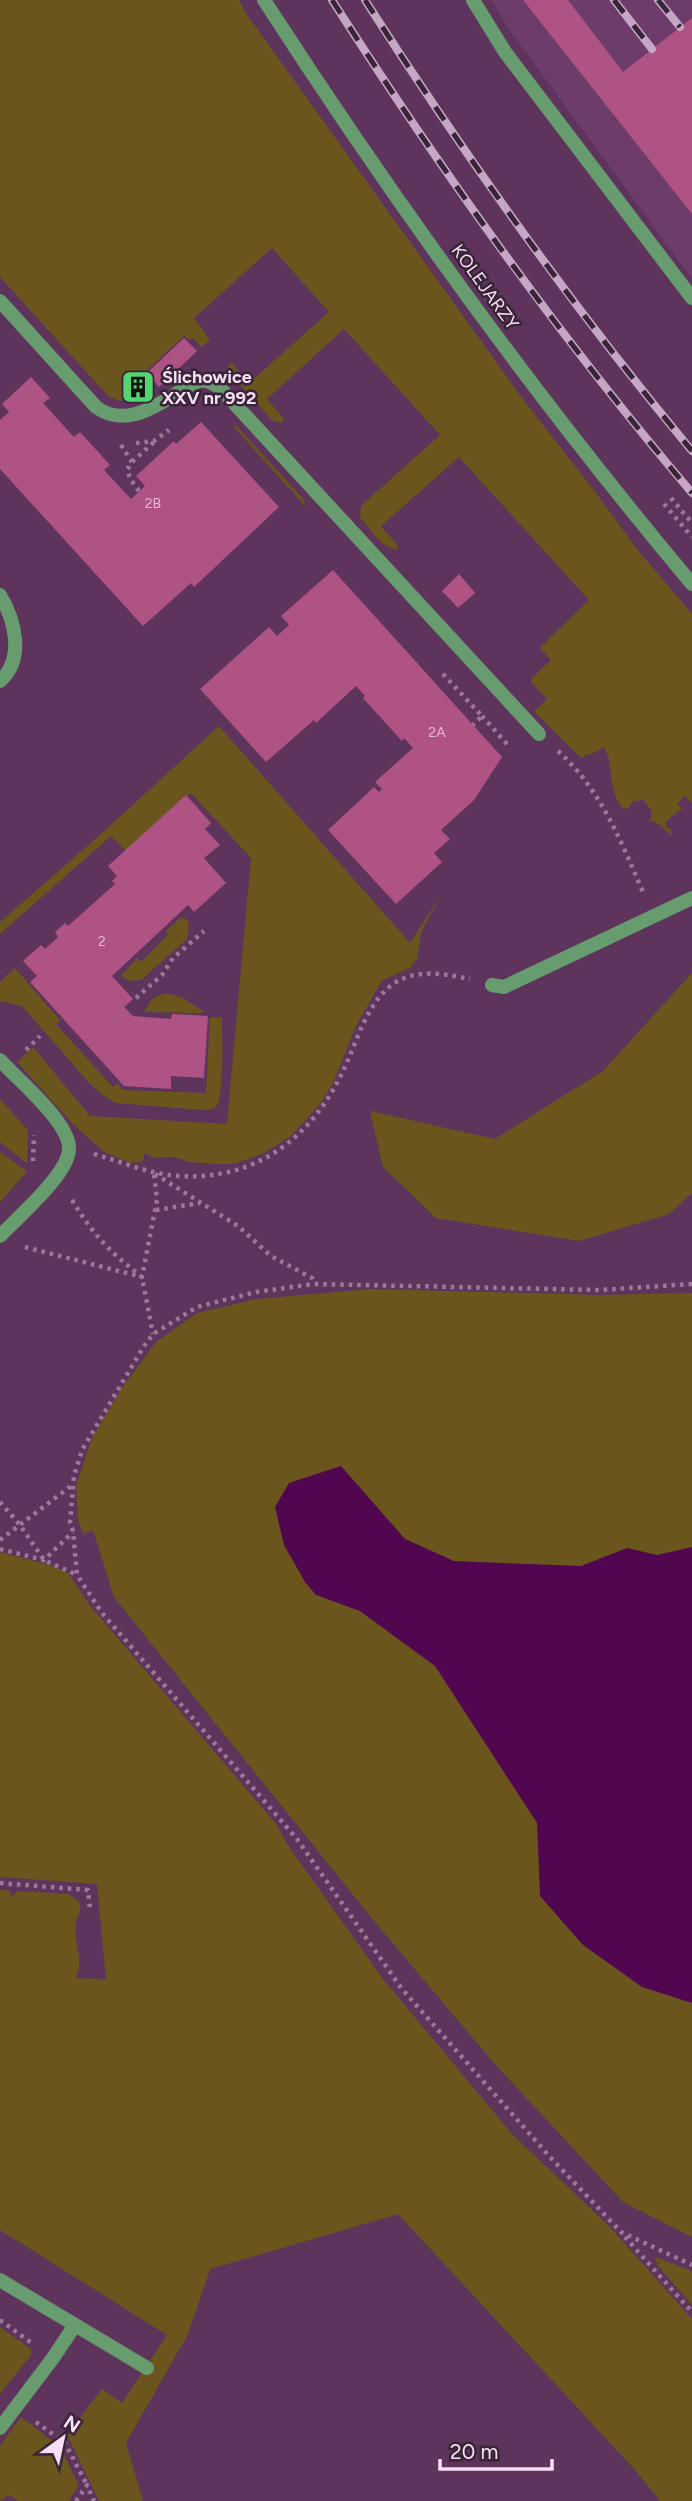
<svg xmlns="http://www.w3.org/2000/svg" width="692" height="2501" font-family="Figtree,sans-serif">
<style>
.built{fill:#6d3c6b}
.green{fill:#6a561d}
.water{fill:#510650}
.building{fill:#af5284}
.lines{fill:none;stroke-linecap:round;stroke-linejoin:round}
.path{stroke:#9c789b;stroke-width:4.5;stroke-dasharray:3.5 5;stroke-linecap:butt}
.service{stroke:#679c6f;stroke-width:14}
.minor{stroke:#679c6f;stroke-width:14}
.rail-casing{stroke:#c5a6c4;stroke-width:8}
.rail{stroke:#382537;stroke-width:5;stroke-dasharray:16;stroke-linecap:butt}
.labels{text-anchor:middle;stroke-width:5;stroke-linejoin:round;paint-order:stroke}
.number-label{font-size:14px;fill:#e5bad9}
.street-label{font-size:18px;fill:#f7ddf5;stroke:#382537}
.poi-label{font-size:18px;font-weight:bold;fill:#f7ddf5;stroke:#382537;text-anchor:start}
</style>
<rect width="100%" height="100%" fill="#5e345d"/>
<path class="built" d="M491,0H692V279L511,32Z"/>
<path class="green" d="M0,0H239L245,12L522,398L593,489L637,549L692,614V803L685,796L677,804L685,810L681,809L665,822L667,828H670L673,836L654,821H650L652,811L643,800L633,801L629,808L623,809C606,787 615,767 604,747C595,754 589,753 581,758L534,711L547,699L531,682L532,678L551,660L540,648L589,600L459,457L381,526L398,546L397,549C383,550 369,528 360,517L361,506L440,435L344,329L267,399L283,418L284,420L281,423L272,420L231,375L228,368L230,362L250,382L329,312L272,248L194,318L210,340L201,347L193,338L189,340L184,336L146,371L143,369L125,386L136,399L124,398L121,401L108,396L0,277Z
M236,425L304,500L306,507L234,427Z
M219,726L410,943L443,892L421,932L417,959L410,968L383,980L378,987L355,1028L334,1081L320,1104L291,1136L264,1153L234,1164H215L190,1162L174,1157L153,1158L145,1153L142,1162L131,1163L104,1152L73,1124L17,1062L33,1047L90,1116L227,1124L251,858L191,793L126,851L111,836L0,934V922L100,835Z
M181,917L184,919L185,918L189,923L187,939L141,980L129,981L121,976L137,958L141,962L168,935L166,931Z
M15,968L60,1020L56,1024L113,1087L117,1083L123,1090L206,1093L210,1018L222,1017C222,1032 224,1095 217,1105C214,1110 208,1110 202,1110L116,1103L104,1096L91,1085L22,1006L0,1001V982Z
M692,973V1193L669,1214L579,1241L436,1218L383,1167L370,1111L495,1139L603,1071Z
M165,993L181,997L203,1011L202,1013L144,1012L152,999Z
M0,1099L28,1130L27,1163L0,1142Z
M0,1152L27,1171L0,1202Z
M371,1289L598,1295L692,1293V2237L623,2202L493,2062L370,1916L114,1597L93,1530L83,1534L78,1520L76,1486L92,1438L122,1388L156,1342L197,1313L257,1299Z
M0,1552L50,1565L68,1573L91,1607L277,1825L287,1844L383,1979L513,2135L609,2226L692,2319V2501H660L636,2471L398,2214L210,2269L188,2334L126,2443L143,2501H99L67,2435L102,2389L122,2403L167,2335L0,2230V1890H9L12,1897L18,1891L68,1894C74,1897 78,1899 80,1906C81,1913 77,1916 76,1922C72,1941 86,1961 75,1978L106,1979L97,1884L0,1877Z
M655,2257L692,2271V2305L658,2266Z
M0,2327L31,2349V2355L0,2394Z
M21,2417L60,2447L79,2485L69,2501H19L9,2495L0,2501V2446Z"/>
<path class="water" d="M341,1466L405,1539L454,1561L581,1566L627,1548L657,1555L692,1547V2003L642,1987L583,1945L540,1896L537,1823L435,1666L360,1611L316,1595L305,1582L284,1545L275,1507L289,1483Z"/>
<path class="building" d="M523,0H568L623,72L692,18V214Z
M184,338L197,351L159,387L147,373Z
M141,374L151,386L136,399L126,388Z
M31,377L50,398L43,403L74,437L80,432L110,465L104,470L131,499L145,486L136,476L174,441L176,444L201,422L279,507L194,587L191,583L143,626L0,469V420L9,412L2,404Z
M333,570L502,757L474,800L441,830L450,839L434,853L442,862L396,904L328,830L374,787L379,792L382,789L375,782L413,748L404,738L402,741L363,698L365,696L356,686L316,723L314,720L266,762L200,689L269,627L277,636L289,625L281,616Z
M459,574L475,593L458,608L442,591Z
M186,795L211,823L205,829L220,845L204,858L226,883L194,912L188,905L112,976L133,999L124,1007L133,1016L171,1019L172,1014L208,1016L204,1078L171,1076V1089L124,1086L30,982L37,976L23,961L41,945L45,949L58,937L55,932L65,923L68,926L115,884L112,881L117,876L108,866Z"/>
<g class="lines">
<path class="path" d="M136,443L154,441L169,430
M121,445L132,462
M139,491L131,480L127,470L132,462L154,442
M671,498L692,523
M664,504L692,537
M443,674L482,716L473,725
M482,716L507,744L510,741
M558,751C601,790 620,839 643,892
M136,998L162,975L173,958L204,931
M26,1050L40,1036
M94,1154C123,1162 151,1175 181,1176C257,1180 312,1137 343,1071C357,1042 366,1004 393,984C416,968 445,974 470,979
M33,1161L34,1135
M155,1174L238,1226L271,1256L312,1278L313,1284
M72,1200C94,1236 109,1251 142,1277L153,1334
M156,1210L200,1203
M25,1247L142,1277L157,1200L154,1173
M692,1284L599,1290L313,1284L256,1292L197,1307L153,1334L144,1346L82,1450L74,1476L70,1523L73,1531L77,1575L102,1613L297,1839L402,1989L550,2157L621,2232L692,2265
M0,1502L20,1525L44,1560L77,1575
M0,1540L71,1486
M0,1549L44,1560L73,1532
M0,1883L88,1890L90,1909
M625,2237L692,2312
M0,2320L33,2344
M36,2422L65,2443L87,2485
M76,2501L87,2485L94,2501"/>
<path class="service" d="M473,0L505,52L692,298
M0,595C15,620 25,659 0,681
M492,985L504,987L692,898"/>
<path class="minor" d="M264,0C395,203 537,399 692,584
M0,301L96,407C123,427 151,409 176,394C183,389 191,383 200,381C208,380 214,384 220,388L539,734
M0,1060C18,1080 69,1122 69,1148C70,1173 17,1218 0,1236
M0,2280L147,2368
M0,2428L53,2358L75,2325"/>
<defs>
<path id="rail" d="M332,0C442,172 560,338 692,493
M365,0C465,156 573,308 692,451
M614,0L652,49
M658,0L680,27"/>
</defs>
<use href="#rail" class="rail-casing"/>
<use href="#rail" class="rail"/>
</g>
<defs>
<symbol id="building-square" viewBox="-11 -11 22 22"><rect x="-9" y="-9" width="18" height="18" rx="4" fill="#53d672" stroke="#382537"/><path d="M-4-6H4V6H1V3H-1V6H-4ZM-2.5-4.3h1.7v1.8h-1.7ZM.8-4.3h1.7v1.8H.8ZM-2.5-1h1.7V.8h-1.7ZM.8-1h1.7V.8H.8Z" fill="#111"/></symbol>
</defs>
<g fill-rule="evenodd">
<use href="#building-square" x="119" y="368" width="38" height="38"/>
</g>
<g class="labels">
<g class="number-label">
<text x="153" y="508">2B</text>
<text x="437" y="737">2A</text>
<text x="102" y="946">2</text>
</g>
<g class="street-label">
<text transform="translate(485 287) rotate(54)" y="6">KOLEJARZY</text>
</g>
<g class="poi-label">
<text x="162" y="383">Ślichowice<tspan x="162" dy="21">XXV nr 992</tspan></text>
</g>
</g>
<g transform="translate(63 2438) rotate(33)" stroke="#382537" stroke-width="5" paint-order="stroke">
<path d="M0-5L12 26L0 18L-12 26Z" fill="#f7ddf5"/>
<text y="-10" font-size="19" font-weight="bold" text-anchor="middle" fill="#f7ddf5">N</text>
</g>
<path d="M440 2459v10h112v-10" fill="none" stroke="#f7ddf5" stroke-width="3.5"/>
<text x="450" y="2459" font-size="21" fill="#f7ddf5" stroke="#382537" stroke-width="5" paint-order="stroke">20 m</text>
</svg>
